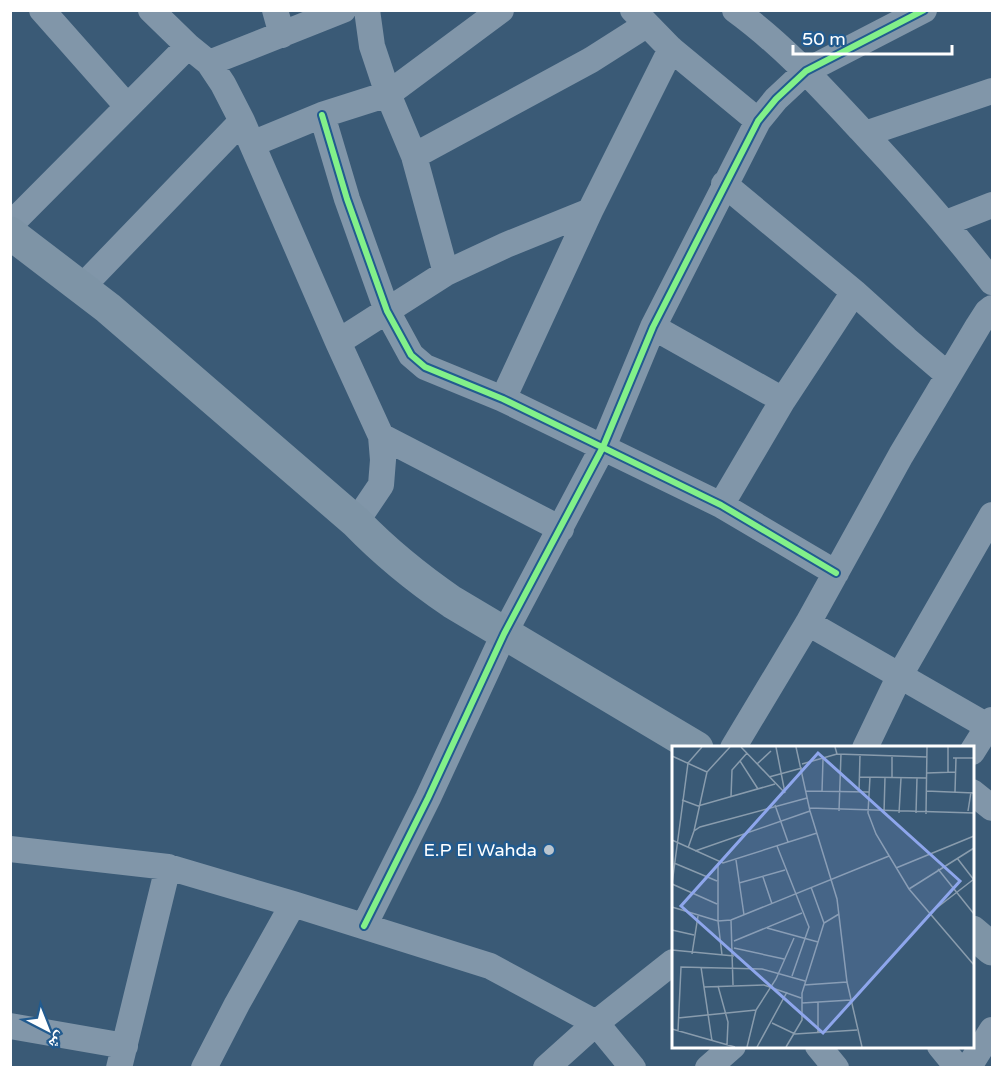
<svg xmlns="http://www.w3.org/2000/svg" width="1003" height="1078" font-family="'Varela Round','Noto Naskh Arabic',sans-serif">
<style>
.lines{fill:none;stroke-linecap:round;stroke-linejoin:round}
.street{stroke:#8196a9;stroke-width:26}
.secondary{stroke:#7e94a6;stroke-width:33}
.cycleway-casing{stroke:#225b8f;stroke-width:10}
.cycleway{stroke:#82f089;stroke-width:6}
.poi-dot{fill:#bac5cf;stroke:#225b8f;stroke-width:2}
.labels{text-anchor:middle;stroke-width:5;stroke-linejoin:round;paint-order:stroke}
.poi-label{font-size:18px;fill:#fff;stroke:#225b8f;text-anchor:end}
.inset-road{fill:none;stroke:#899cad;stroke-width:1.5}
.view{fill:#8ea6ec;fill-opacity:0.15;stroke:#8ea6ec;stroke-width:3}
.inset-edge{fill:none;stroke:#fff;stroke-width:3}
</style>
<rect width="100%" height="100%" fill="#3a5a76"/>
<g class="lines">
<path class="street" d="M42,10L127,106
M151,10L188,46L209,63L223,84L242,121L338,342L381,436L383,460L381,485L356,522
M275,10L282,35
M367,10L372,46L388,94L414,156L446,273
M633,10L671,49L758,121
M735,10C783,45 821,87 861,130C907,179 951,229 992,282
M209,63L343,10
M322,115L347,199L387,311L411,355L425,367L503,399L721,505L836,573
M865,134L992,91
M252,144L322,115L388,94L501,10
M414,156L591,60L646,25
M724,184L854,292L906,339L948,375
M946,223L992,205
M10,225L188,46
M82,287L242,121
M653,327L783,400
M338,342L446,273L506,245L590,211
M503,399L590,211L671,49
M381,436L561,529
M721,505L783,400L854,292
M808,623L989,727
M733,748L808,623L901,455L978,326L987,312L992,308
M865,748L900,675L992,515
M972,752L992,720
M972,792L992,808
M10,849L168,867L293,904L490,966L596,1023L633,1068
M364,926L428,798L504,634L603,447L653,327L758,121L776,99L806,71L924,10
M10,1026L125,1046
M818,1046L836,1068
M940,1046L958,1068
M119,1068L168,867
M204,1068L237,1004L293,904
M546,1068L596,1023L673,962
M708,1068L733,1046
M968,1068L992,1030"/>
<path class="secondary" d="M10,233L108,308L356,522C386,553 417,578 452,602L697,748
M972,932L992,949"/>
<defs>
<path id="cycleway" d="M322,115L347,199L387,311L411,355L425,367L503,399L721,505L836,573
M364,926L428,798L504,634L603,447L653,327L758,121L776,99L806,71L924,10"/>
</defs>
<use href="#cycleway" class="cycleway-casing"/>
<use href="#cycleway" class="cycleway"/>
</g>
<circle class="poi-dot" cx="549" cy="850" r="6"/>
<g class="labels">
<g class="poi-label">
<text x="537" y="856">E.P El Wahda</text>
</g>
</g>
<g transform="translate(672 746)">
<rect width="302" height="302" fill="#3a5a76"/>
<path class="inset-road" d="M69,1L113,47M104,1L113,47M124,1L138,65L165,153L175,236L190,301M163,1L165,8L255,11M0,10L35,26M281,12H302M68,15L86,43M85,18L99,5M130,18L165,8M276,26V1M255,27L284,26M97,31L130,22M188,31L254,32M198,31L196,67L204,88L237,143L302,219M220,32V10M134,45L197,46M254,45L302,47M150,46L151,13M187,46L188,9M283,46L284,12M59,51L60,24L75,7M10,54L26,60L103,38M103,59L116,96M137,62L302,67M167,65L169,8M296,65L299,46M212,67L213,31M227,67L229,32M244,67L245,32M254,68L255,1M22,85L35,26L58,1M0,94L51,117L145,87M105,100L137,181L120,230M16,102L22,85L28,81L135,52M23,105L138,65M285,112L302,134M64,114L72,169M2,117L45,135M46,117V175L50,209M224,122L302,90M266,123L302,168M91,131L100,158M67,137L113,124M0,138L16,17L30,1M0,138L45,158M139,141L152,177M237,143L302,102M0,161L46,175L59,174L217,110M258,167L302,133M59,174L61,239M95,182L146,196M0,184L22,189M62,195L130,167M62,202L112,213M0,204L62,210M20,208L26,170M29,221L40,295M132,239L175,236M46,240L56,276L55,299M32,241L92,239L129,252M130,257L179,254M6,272L84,264M100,277L123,288L185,284M0,283L63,301M6,285L9,221L90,223L133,235M146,287V256M75,301L84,264L104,233L122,192M85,301L115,246M114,301L130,274V247L152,177L167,168"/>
<path class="view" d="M146,7L288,135L151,287L9,160Z"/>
<rect width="302" height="302" class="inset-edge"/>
</g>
<rect width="1003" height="1078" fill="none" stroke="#ffffff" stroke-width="24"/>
<g transform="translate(48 1030) rotate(138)" stroke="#225b8f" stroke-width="4.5" paint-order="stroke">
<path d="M0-4.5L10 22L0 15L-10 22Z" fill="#ffffff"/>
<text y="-9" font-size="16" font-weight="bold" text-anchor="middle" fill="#ffffff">ش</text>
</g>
<path d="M793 45v9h159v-9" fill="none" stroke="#ffffff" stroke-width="3"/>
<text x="802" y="45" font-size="18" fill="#ffffff" stroke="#225b8f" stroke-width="4.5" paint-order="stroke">50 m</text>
</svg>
